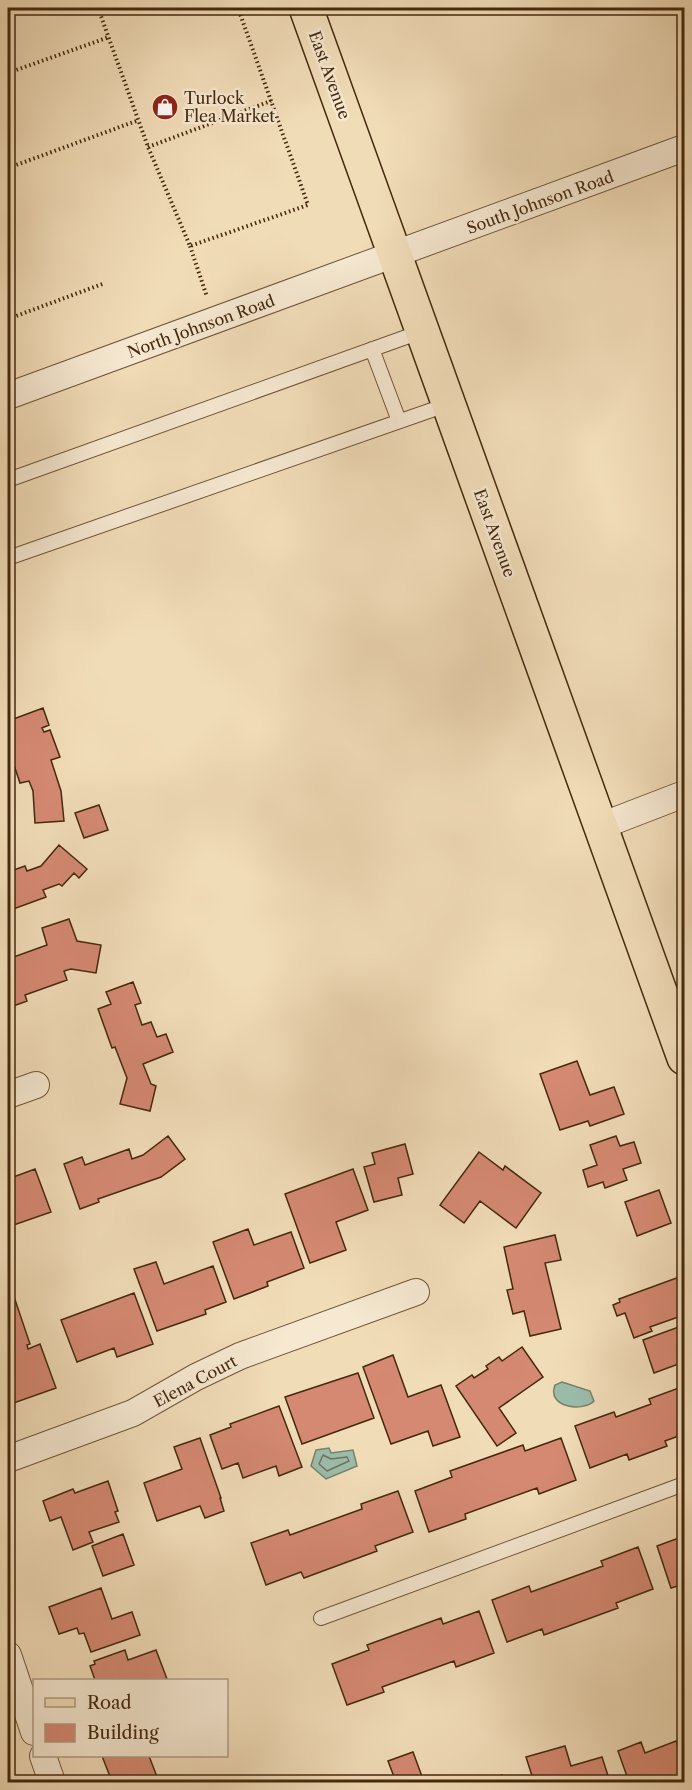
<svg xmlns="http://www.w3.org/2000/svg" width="692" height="1790" font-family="'Libre Caslon Text',serif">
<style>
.water{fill:#9bbcaa;stroke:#78816b;stroke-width:1.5}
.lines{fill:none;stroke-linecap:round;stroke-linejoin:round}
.shore{stroke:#70725c;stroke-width:1.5}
.building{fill:#d58973;stroke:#44290d;stroke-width:1.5}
.service-casing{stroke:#6f5638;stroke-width:16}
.minor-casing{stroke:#6f5638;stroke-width:28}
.primary-casing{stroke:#44290d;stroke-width:36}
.path{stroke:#44290d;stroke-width:4;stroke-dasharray:1.5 3;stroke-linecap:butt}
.service{stroke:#f6e8d1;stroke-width:14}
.minor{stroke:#f6e8d1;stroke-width:26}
.primary{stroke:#f1dcb8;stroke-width:33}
.labels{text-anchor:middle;stroke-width:5;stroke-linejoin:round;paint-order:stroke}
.street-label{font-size:16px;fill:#44290d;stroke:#f6e8d1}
.poi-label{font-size:16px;fill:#44290d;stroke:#f6e8d1;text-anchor:start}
</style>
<rect width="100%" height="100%" fill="#f1dcb8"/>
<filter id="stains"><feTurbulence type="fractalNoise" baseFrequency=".00333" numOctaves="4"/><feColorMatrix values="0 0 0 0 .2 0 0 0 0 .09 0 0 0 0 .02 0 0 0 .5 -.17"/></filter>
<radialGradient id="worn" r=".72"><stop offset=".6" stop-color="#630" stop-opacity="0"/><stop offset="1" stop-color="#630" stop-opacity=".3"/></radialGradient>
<path class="water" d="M562,1382L590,1391L594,1401C584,1412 546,1408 555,1385Z
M329,1448L331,1453L353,1450L357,1466L326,1479L311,1466L316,1450Z"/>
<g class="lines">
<path class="shore" d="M323,1455L331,1459L347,1457L349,1461L327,1471L319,1464Z"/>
</g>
<path class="building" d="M43,708L49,725L42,728L44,732L50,730L60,757L51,760L61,791L64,821L35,823L33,791L29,781L20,783L8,747V721Z
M99,805L108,830L84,838L75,813Z
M59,845L87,869L79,878L74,873L62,886L59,884L43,890L46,897L8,911V872L25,866L27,871L41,866Z
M69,919L77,941L101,945L96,973L71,969L64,971L67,980L25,995L27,1001L8,1008V959L47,945L42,928Z
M133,982L141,1003L135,1005L142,1025L151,1022L157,1037L166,1034L173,1052L143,1064L151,1084L156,1086L150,1111L120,1104L127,1078L115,1047L112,1048L98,1009L111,1004L106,992Z
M577,1061L590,1095L614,1087L624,1114L590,1126L588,1121L560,1130L540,1074Z
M168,1136L185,1159L161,1177L98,1199L99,1202L80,1209L64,1164L82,1157L85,1165L129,1149L132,1159L143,1155Z
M616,1136L620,1146L634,1142L641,1163L623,1169L627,1180L605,1188L603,1182L588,1187L583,1170L597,1165L590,1145Z
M405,1144L413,1174L398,1178L402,1195L374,1202L364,1167L375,1164L372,1153Z
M479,1152L503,1170L505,1166L541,1193L516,1228L480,1201L464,1223L440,1205Z
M35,1169L51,1212L8,1227V1179Z
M353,1169L368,1210L336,1222L346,1250L310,1263L285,1194Z
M659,1190L671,1223L637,1236L625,1202Z
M248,1229L254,1245L291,1232L304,1268L267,1282L268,1286L234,1299L213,1242Z
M555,1235L561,1260L545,1263L561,1329L530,1336L524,1311L513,1314L507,1290L513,1289L504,1247Z
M156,1262L164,1284L213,1266L226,1302L205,1310L206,1314L157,1331L134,1269Z
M682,1276L684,1284V1315L650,1327L652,1331L634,1338L625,1313L617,1316L613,1305L620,1302L619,1299Z
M8,1279L30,1344L27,1345L28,1349L40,1344L56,1388L8,1405Z
M134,1293L153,1344L117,1357L114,1348L77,1362L61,1320Z
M684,1325V1362L654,1373L643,1340Z
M522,1347L543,1377L499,1408L516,1433L497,1446L456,1386L472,1375L474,1378L488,1369L486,1366L499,1357L502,1361Z
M393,1355L408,1397L441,1385L460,1437L433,1446L428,1431L391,1444L363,1367Z
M358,1373L374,1418L302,1444L285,1397Z
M684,1386V1434L665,1441L667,1446L629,1460L627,1454L590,1468L575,1426L614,1412L616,1417L651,1404L649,1399Z
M279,1406L302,1467L279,1476L276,1466L243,1478L238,1463L222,1469L210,1435L231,1427L230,1424Z
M200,1438L221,1498H220L224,1511L205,1518L200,1506L157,1521L144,1483L182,1469L174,1447Z
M561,1438L576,1480L539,1494L537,1488L465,1514L466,1519L429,1532L415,1491L452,1477L450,1471L523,1445L525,1451Z
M108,1481L118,1511L115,1512L119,1522L89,1532L93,1542L73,1550L61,1517L50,1521L43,1501L73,1489L75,1493Z
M398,1491L413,1532L375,1546L377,1551L304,1578L301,1572L266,1585L251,1543L288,1530L290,1535L362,1509L361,1504Z
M123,1534L134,1565L103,1576L92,1546Z
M684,1536V1584L671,1588L657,1546Z
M638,1547L653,1589L616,1603L618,1608L544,1635L542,1629L507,1642L492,1600L529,1586L531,1592L603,1566L601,1561Z
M101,1588L112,1619L132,1612L140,1635L91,1652L84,1633L79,1634L77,1628L59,1634L49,1607Z
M479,1611L494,1653L456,1667L454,1661L382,1687L384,1692L347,1705L332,1664L369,1650L367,1645L441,1618L443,1624Z
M125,1650L128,1660L156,1650L167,1679L162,1680H95L90,1666L95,1664L94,1661Z
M684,1724V1741L679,1726Z
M676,1741L684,1764V1780L676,1782H629L618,1751L641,1742L645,1753Z
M565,1746L571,1766L602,1757L610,1782H534L526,1757Z
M413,1752L424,1782H396L388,1761Z
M102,1756H149L159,1782H118L116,1777L111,1779Z
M502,1775L505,1782H481Z"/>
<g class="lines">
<defs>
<path id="service" d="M372,349L399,421
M8,480L423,331
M8,558L449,404
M321,1618L684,1484"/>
<path id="minor" d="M8,396L684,148
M601,826L684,794
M8,1095L36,1085
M8,1459L133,1413L196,1377L240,1356L416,1292
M8,1655L34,1732
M43,1756L52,1782"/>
<path id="primary" d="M306,8L684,1058"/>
</defs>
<use href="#service" class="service-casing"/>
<use href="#minor" class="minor-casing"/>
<use href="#primary" class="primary-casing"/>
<path class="path" d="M98,8L148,147L190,246L308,205L238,8
M8,73L109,37
M148,147L271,101
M8,168L139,120
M190,246L207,297
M8,319L105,283"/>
<use href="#service" class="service"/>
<use href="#minor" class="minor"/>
<use href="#primary" class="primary"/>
</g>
<defs>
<symbol id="shop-disc" viewBox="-11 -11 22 22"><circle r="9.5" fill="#8f2418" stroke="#f6e8d1"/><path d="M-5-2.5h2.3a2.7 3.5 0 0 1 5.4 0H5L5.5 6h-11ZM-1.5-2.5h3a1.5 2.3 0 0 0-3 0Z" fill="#fff"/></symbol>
</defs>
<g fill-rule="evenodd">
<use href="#shop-disc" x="150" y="92" width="30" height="30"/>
</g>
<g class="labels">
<g class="street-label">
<text transform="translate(330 75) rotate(70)" y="6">East Avenue</text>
<text transform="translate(540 202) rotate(-20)" y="6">South Johnson Road</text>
<text transform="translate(201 326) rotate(-20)" y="6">North Johnson Road</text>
<text transform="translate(495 533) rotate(70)" y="6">East Avenue</text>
<text transform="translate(195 1381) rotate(-28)" y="6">Elena Court</text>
</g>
<g class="poi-label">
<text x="184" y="104">Turlock<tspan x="184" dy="18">Flea Market</tspan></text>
</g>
</g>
<rect width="692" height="1790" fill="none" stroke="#f1dcb8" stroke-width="30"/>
<rect x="9" y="9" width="674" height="1772" fill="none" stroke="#44290d" stroke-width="3"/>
<rect x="15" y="15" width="662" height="1760" fill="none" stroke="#44290d" stroke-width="1.5"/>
<rect x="33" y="1679" width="195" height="78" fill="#f6e8d1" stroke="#af9c83" stroke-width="1.5"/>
<rect x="45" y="1698" width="30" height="9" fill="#f1dcb8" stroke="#af9c83" stroke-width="1.5"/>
<text x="87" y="1709" font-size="18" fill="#44290d">Road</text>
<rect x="45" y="1724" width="30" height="18" fill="#d58973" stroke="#af9c83" stroke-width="1.5"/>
<text x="87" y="1739" font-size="18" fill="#44290d">Building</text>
<rect width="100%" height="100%" filter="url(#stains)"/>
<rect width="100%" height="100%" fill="url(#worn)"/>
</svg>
